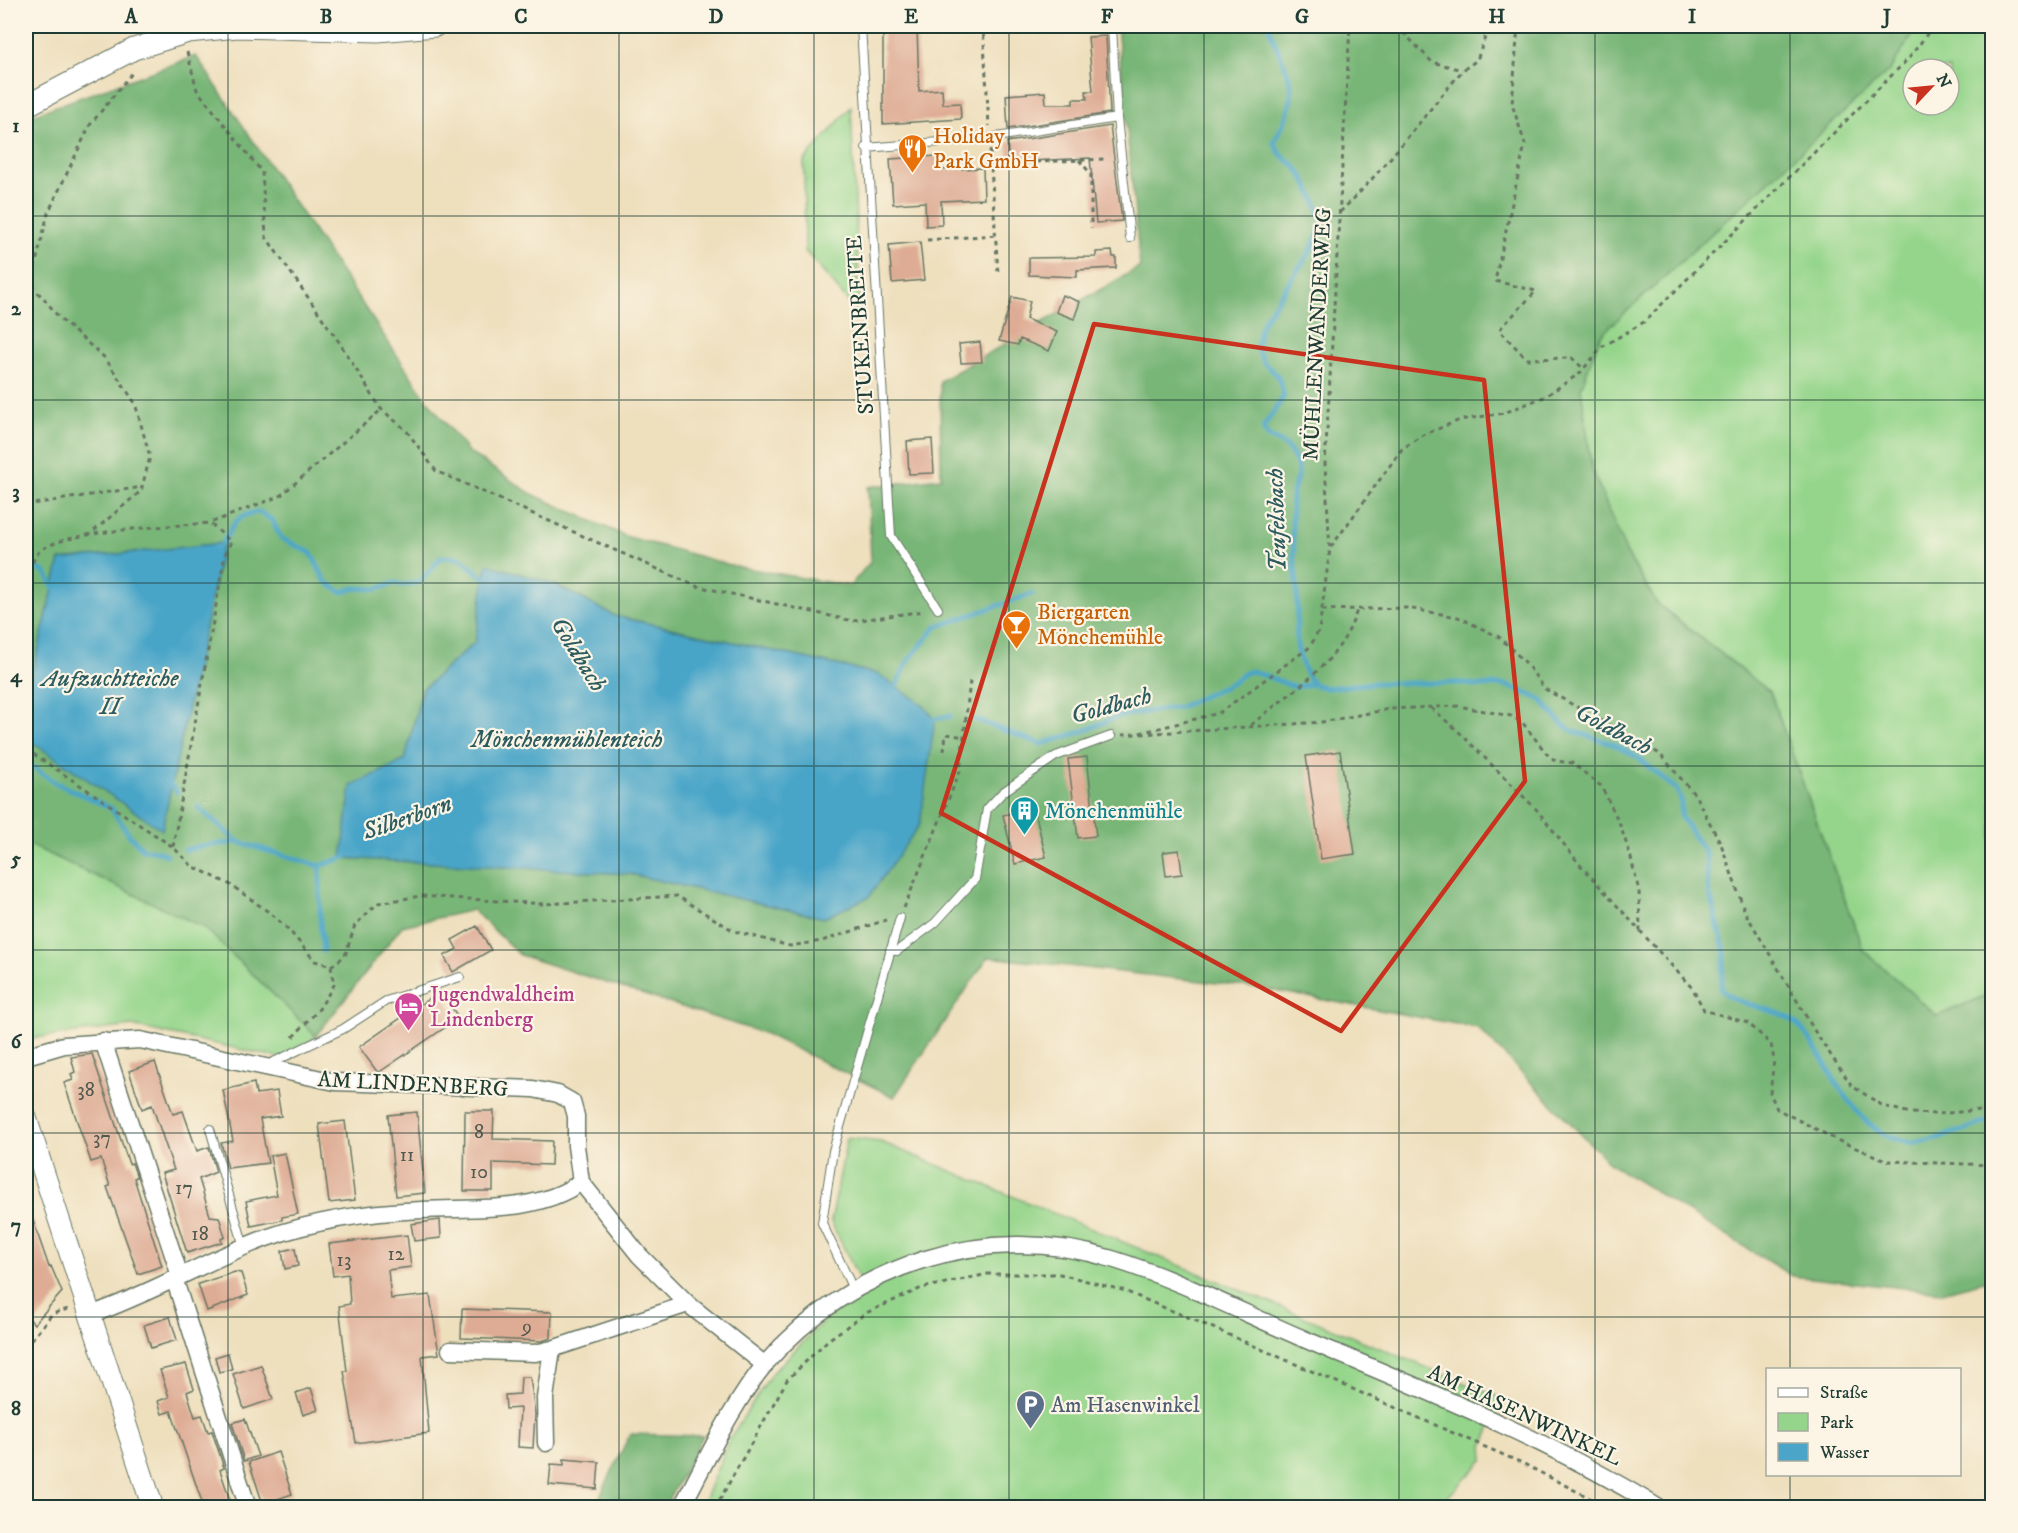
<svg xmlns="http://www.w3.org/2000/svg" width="2018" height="1533" font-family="'IM FELL DW Pica',serif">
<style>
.green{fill:#95d58b;stroke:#5a8960;stroke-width:1.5;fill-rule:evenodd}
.forest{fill:#78b677;stroke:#4c7a56;stroke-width:1.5;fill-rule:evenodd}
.water{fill:#4aa5c8;stroke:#34717e;stroke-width:1.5}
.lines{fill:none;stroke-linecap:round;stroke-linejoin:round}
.stream{stroke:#4aa5c8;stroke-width:5}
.building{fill:#deac94}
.service-casing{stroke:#677664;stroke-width:10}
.minor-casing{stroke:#677664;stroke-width:19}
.tertiary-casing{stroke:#677664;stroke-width:23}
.path{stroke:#677664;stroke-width:3;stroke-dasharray:4.5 4.5;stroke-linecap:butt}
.service{stroke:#fff;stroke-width:8}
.minor{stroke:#fff;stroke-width:16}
.tertiary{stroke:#fff;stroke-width:21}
.marked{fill:none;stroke:#c8321e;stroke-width:4.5;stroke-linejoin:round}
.grid{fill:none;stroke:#1f3d34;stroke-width:1.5;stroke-opacity:0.55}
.labels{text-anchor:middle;stroke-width:4.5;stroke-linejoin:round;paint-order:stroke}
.number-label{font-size:20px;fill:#4f594c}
.food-label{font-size:22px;fill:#c56008;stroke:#fcf5e5;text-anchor:start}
.street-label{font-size:22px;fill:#1f3d34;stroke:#fcf5e5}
.culture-label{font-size:22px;fill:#0d838f;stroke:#fcf5e5;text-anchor:start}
.hotel-label{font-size:22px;fill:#b23c85;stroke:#fcf5e5;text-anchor:start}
.service-label{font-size:22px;fill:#4e5e75;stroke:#fcf5e5;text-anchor:start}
.water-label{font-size:24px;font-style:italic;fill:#2c5c60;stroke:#fcf5e5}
.neatline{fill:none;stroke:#1f3d34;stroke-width:2}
.grid-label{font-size:20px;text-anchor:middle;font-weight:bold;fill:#1f3d34}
</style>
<rect width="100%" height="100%" fill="#fcf5e5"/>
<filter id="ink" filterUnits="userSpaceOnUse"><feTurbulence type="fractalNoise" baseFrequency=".0167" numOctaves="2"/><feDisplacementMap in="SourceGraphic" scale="12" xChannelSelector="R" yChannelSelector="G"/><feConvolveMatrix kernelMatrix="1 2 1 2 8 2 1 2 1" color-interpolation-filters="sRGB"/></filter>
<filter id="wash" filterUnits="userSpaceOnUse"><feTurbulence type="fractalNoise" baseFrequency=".008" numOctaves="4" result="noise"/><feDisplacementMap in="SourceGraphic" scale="24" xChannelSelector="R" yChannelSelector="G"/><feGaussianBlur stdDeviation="1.35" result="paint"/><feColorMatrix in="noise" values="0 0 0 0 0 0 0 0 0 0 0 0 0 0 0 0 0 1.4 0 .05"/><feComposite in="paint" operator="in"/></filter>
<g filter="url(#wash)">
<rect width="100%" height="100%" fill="#eedfbd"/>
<path class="green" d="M1918,26H1992V999L1937,1016L1863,950L1770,692L1657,603L1627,554L1592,470L1581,388L1600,336ZM1913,69H1949V105H1913Z
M851,107L860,315L805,251L804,161Z
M26,843L205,928L316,1036L290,1060L132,1026L26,1039Z
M847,1138L881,1142L1503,1399L1483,1446L1484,1459L1438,1507L1020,1508L1001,1499L988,1508H701L730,1438L772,1373L831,1314L866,1293L831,1222Z"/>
<path class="forest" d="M1117,26H1918L1890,70L1600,336L1581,388L1592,470L1627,554L1657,604L1770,692L1863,950L1937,1016L1992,993V1279L1942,1292L1792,1276L1610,1164L1478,1028L1253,987L988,957L894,1097L766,1034L520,955L473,910L402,926L316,1036L205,928L26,843V738L162,829L223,543L60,560L26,699V117L196,56L425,397L468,452L530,493L625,536L734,566L850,586L871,561L868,487L941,478L940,381L1140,267ZM485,578L554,584L615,616L878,674L824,918L630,874L342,858L351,786L405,760L422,690L475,642Z
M630,1434L703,1436L665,1507H595Z"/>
<path class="water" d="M223,543L162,830L26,738V699L60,560Z
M487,564L554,584L615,616L878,674L922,704L935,719L920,824L869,897L824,918L630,874L342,858L351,786L405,760L422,690L475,642Z"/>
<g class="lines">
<path class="stream" d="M1269,26C1286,81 1307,83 1274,142C1282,162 1289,157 1298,170C1310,186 1317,204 1323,222L1311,250L1264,320L1259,332L1257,349L1264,363L1278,376L1284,396L1263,428L1268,437C1281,441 1292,450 1297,464C1301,476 1292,487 1292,499C1291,530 1295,560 1297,591C1299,631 1289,645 1312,684
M223,543C233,524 237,514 259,512L272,520L281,538L311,553L325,581L341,592L356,588L376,589L395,583L404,585L420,582L441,557L460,558L489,582
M35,567L46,573L54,588
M897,685L908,661L936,627L1032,594
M974,719L1041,744L1081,732L1119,716L1180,707L1232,683L1244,673L1252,671L1295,687L1312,684L1327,688L1375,683H1464L1478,686L1505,685L1540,699L1562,724L1573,731L1613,744L1637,757L1676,789L1681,799V817L1706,854L1708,888L1725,952L1721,989C1736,1008 1777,1005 1798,1025C1813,1040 1823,1061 1834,1079C1852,1107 1872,1137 1908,1142C1925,1145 1974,1126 1992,1120
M930,720L950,716
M26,762L56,783L111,808L130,836L144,850L157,851L167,855
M169,782L177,792
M198,807L238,842
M185,850L201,846L238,842L320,866L348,856
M320,866V920L323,951"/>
</g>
<g id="blocks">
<path class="building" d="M883,26H917L919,91L942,89L943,104L960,103L961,119L883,124Z
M1106,36L1110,113L1008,129L1006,95L1045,92L1046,104H1073V99H1087L1086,91H1093L1088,37Z
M1110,126L1122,221L1096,223L1090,158L1009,162L1007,142Z
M938,156L939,170L983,168L984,199L941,201L942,225L926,226L925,202L893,204L890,159Z
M920,242L924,280L892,283L889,245Z
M1112,251L1113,257H1116V268L1077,270V277L1029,275V258L1096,257V252Z
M1062,295L1080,302L1074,319L1056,312Z
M1012,297L1030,301L1026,319L1057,332L1049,351L1020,339L1018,345L999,341Z
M980,342L982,362L961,363L959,344Z
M932,439L934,473L909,474L907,441Z
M1340,751L1355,854L1321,859L1306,756Z
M1087,757L1096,836L1078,838L1068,759Z
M1034,808L1046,857L1015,864L1003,815Z
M1179,850L1182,874L1166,876L1163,852Z
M477,926L491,950L453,972L444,956L457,949L452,940Z
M440,991L459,1018L378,1073L359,1047Z
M92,1054L129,1164L132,1163L137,1177L134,1178L162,1266L138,1274L107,1187L110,1186L101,1159L91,1162L64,1083L73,1080L71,1074L75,1072L71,1057Z
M155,1062L173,1114L183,1111L197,1151L209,1147L216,1172L199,1179L210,1216L219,1217L225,1237L221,1239L222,1242L187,1253L162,1173L174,1170L152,1105L142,1109L129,1071Z
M254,1083L256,1094L277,1091L281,1116L260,1119L268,1163L228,1168L221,1143L233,1141L223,1090Z
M465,1111H494L493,1139L552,1141L551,1165L493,1163V1191H464Z
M417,1112L425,1193L396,1196L388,1115Z
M345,1121L355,1200L329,1203L319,1124Z
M285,1153L298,1214L282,1217V1220L251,1226L246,1201L277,1195L270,1156Z
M26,1206H28L49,1267L51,1266L62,1292L34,1324L26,1315Z
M440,1220L441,1238L414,1241L411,1224Z
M407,1235L411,1267L388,1270L391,1299L430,1295L439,1354L422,1356L429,1433L356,1443L344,1371H347L339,1306L350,1304L348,1274L333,1276L329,1244Z
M295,1248L298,1266L285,1269L282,1251Z
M235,1272L241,1273L248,1295L207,1311L198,1284Z
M462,1309L552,1312L551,1338L542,1341L461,1338Z
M170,1317L177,1340L151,1348L144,1325Z
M228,1353L232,1369L219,1372L215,1357Z
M186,1364L194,1389L187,1392L195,1417L202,1415L208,1432L212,1431L224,1468L220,1470L230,1500L207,1508H204L171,1411L162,1414L158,1401L169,1397L160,1370Z
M261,1365L273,1399L244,1409L233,1374Z
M521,1377H530L535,1414L533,1448L518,1447L520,1408L506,1409L505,1395L520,1394Z
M311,1388L318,1410L303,1415L296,1393Z
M245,1419L258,1456L244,1461L232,1423Z
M278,1452L292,1494L263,1504L249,1462Z
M564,1459L599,1462L597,1489L549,1485L551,1464L564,1465Z"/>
</g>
</g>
<g filter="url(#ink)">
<use href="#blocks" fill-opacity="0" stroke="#677664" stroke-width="1.5"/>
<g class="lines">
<defs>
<path id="service" d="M861,26L891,536L938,609
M1112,26L1117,118L1130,238
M866,148L990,138L1117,118
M890,950L897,951L935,923L975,879L987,809L1003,792L1056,756L1111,736
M265,1066L343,1029L386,1001L460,977
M210,1129L244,1247
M853,1289L822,1223L833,1151L900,918"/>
<path id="minor" d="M103,1041L180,1276
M26,1056L64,1045L140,1040L335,1082L533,1089L558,1094L572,1102L576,1116V1146L581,1182L639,1255L688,1304L765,1365
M175,1281L248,1508
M90,1315C151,1294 205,1261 266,1238C314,1221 371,1212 422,1210C475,1207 536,1214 581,1182
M450,1350L535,1353L552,1349
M546,1443L545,1398L552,1349L688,1304
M681,1508C707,1460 731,1405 766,1363C851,1265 986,1220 1112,1259C1177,1279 1241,1312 1304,1339C1425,1390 1547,1439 1659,1508"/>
<path id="tertiary" d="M26,106L134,49L188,32L237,27L378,31L435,26
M26,1118L153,1508"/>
</defs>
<use href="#service" class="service-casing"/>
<use href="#minor" class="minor-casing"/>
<use href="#tertiary" class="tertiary-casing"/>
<path class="path" d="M983,26L989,126
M1397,26L1432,62L1462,70
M1518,26L1512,104L1525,144L1495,281L1536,291L1499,330L1527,359L1572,358L1584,369
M1487,34L1504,26
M187,52L197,90L262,172L266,237L339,342L381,409L406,430L436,471L696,586L853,621L924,611
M990,150L998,274
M1079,160L1091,174V228
M991,164L1106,159
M1340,212C1385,169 1422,118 1463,70L1477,60L1489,26
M927,240L996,235
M30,287L43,297L60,319L105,358L135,403L150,457L141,491L89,535
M26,294L30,287L48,213L90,125L133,72
M26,505L142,487
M1331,547L1402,449L1423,435L1460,420L1504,413L1546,396L1580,373L1602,347L1644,322L1910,57L1933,26
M26,598C28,585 29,563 38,553C58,530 176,526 210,523
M1322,610L1407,608L1458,617L1499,637L1525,662L1545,689L1660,754L1695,795L1721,844L1745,912L1817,1035L1852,1086L1883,1106L1910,1113L1937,1114L1992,1109
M1431,708L1457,730L1537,810L1581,866L1693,989L1704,1010L1748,1023L1771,1044L1774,1060L1770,1093L1777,1109L1839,1141L1888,1161L1992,1165
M1251,725C1292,690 1340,665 1357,610
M1141,734L1322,722L1390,709L1458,706L1511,716L1522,722L1547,754L1556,761L1572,763L1601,786L1619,822L1630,854L1639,891L1640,931
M1122,735L1136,734L1219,713L1310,647L1319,630L1330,549L1325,465L1350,26
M26,749L173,847L192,866L231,885L270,913L289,930L315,961L331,966
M944,751L946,734L965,737
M173,847L225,554L231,542L210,523L280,496L381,410
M904,908L960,771L970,681
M331,966L345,956L355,925L378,903L421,896L544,904L677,896L734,931L790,946L822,941L886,920
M293,1037L319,1009L334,985L331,966
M26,1347L52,1314L68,1309
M715,1508L787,1380L828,1340L866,1313L922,1288L988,1274H1060L1122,1290L1206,1325L1522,1463L1609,1508"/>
<use href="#service" class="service"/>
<use href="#minor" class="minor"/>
<use href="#tertiary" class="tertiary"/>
</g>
</g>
<path class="marked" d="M1094,324L1484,380L1525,781L1341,1031L941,813Z"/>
<path class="grid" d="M228,26V1508M423,26V1508M619,26V1508M814,26V1508M1009,26V1508M1204,26V1508M1399,26V1508M1595,26V1508M1790,26V1370M26,216H1992M26,400H1992M26,583H1992M26,766H1992M26,950H1992M26,1133H1992M26,1317H1992M1790,1474V1508"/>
<defs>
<symbol id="restaurant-pin" viewBox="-11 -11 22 30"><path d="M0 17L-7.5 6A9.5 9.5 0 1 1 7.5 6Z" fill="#e8710a" stroke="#fcf5e5"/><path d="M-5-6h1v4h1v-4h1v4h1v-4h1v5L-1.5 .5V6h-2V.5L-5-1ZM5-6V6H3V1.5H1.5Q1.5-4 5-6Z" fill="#fff"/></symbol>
<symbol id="bar-pin" viewBox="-11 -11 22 30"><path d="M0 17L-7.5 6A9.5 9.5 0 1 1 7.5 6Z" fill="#e8710a" stroke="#fcf5e5"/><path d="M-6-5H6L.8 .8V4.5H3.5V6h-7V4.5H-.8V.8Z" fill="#fff"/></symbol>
<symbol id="building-pin" viewBox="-11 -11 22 30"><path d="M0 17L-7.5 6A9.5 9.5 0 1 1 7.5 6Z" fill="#0f9aa8" stroke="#fcf5e5"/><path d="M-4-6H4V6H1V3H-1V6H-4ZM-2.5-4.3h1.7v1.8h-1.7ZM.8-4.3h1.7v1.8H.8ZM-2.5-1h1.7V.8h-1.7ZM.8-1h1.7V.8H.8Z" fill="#fff"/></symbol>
<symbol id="hotel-pin" viewBox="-11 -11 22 30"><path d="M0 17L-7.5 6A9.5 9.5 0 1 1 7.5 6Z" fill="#d1479c" stroke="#fcf5e5"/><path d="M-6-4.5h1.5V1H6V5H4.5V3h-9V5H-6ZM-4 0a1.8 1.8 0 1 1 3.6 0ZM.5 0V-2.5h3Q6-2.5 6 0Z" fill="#fff"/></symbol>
<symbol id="parking-pin" viewBox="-11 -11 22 30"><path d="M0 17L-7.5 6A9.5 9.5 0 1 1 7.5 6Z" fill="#5c6f8a" stroke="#fcf5e5"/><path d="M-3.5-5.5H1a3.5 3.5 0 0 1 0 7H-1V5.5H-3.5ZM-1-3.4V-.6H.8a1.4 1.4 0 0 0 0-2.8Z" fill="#fff"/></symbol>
</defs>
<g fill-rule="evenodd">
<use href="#restaurant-pin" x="896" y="132" width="33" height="45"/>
<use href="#bar-pin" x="1000" y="608" width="33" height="45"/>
<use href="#building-pin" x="1008" y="794" width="33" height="45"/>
<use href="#hotel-pin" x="392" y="990" width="33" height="45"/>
<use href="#parking-pin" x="1014" y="1388" width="33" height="45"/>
</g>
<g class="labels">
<g class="number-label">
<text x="86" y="1096">38</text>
<text x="479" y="1138">8</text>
<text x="102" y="1144">37</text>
<text x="407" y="1161">11</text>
<text x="479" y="1178">10</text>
<text x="184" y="1194">17</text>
<text x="200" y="1240">18</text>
<text x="396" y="1260">12</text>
<text x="344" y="1266">13</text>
<text x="527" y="1333">9</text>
</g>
<g class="food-label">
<text x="933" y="143">Holiday<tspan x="933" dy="25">Park GmbH</tspan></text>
<text x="1037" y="619">Biergarten<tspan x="1037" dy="25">Mönchemühle</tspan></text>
</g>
<g class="street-label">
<text transform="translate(859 325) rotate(-94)" y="8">STUKENBREITE</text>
<text transform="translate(1316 334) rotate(-87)" y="8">MÜHLENWANDERWEG</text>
<text transform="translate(413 1083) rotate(3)" y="8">AM LINDENBERG</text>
<text transform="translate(1525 1414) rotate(25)" y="8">AM HASENWINKEL</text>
</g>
<g class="culture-label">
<text x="1045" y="818">Mönchenmühle</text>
</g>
<g class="hotel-label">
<text x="430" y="1001">Jugendwaldheim<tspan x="430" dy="25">Lindenberg</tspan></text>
</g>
<g class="service-label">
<text x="1051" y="1412">Am Hasenwinkel</text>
</g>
<g class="water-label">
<text transform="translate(1276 520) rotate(-92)" y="8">Teufelsbach</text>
<text transform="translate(579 654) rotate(58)" y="8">Goldbach</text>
<text x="110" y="686">Aufzuchtteiche<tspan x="110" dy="28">II</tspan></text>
<text transform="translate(1111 705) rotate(-15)" y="8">Goldbach</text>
<text transform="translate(1614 729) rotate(28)" y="8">Goldbach</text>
<text x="567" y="747">Mönchenmühlenteich</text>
<text transform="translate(407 817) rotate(-19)" y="8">Silberborn</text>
</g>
</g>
<rect width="2018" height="1533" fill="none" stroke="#fcf5e5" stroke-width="66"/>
<rect x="1766" y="1368" width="195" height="108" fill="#fcf5e5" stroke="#a4ab9e" stroke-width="1.5"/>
<rect x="1778" y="1388" width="30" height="9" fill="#ffffff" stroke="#a4ab9e" stroke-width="1.5"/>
<text x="1820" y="1398" font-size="18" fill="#1f3d34">Straße</text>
<rect x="1778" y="1413" width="30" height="18" fill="#95d58b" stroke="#a4ab9e" stroke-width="1.5"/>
<text x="1820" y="1428" font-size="18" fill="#1f3d34">Park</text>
<rect x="1778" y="1443" width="30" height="18" fill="#4aa5c8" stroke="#a4ab9e" stroke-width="1.5"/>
<text x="1820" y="1458" font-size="18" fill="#1f3d34">Wasser</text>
<g transform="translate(1931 87) rotate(64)"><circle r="28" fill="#fcf5e5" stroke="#a4ab9e" stroke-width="1.5"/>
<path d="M0-4.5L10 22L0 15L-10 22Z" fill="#c8321e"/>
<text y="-9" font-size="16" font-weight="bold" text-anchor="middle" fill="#1f3d34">N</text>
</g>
<rect x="33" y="33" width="1952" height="1467" class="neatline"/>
<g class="grid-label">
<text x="131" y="23">A</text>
<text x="326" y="23">B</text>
<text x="521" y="23">C</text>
<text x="716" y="23">D</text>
<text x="911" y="23">E</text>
<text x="1107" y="23">F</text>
<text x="1302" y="23">G</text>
<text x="1497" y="23">H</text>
<text x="1692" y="23">I</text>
<text x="1887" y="23">J</text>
<text x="16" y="132">1</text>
<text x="16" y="315">2</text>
<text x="16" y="498">3</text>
<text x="16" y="682">4</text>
<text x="16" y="865">5</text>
<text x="16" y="1048">6</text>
<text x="16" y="1232">7</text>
<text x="16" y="1415">8</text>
</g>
</svg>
